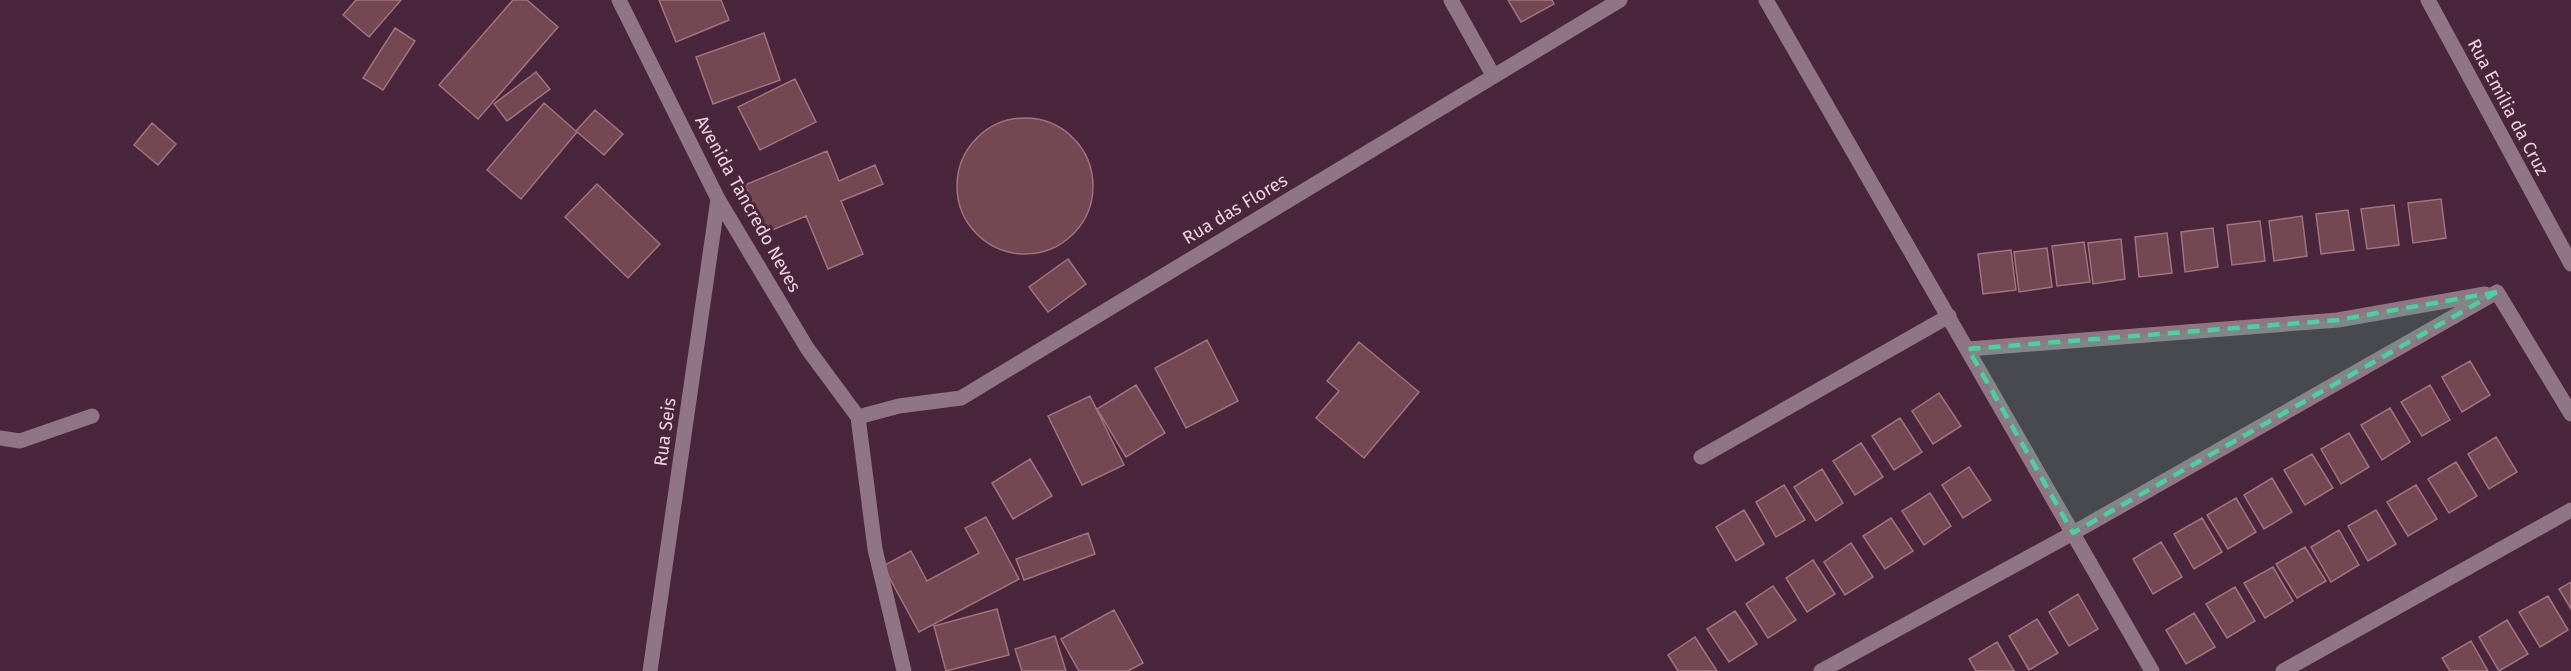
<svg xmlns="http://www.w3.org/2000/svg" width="2571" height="671" font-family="'Fira Sans',sans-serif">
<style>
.building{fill:#734852;stroke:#a1737d;stroke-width:1.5}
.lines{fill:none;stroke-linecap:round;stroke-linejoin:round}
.minor{stroke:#907584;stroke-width:15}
.marked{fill:#45d49f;fill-opacity:0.2;stroke:#45d49f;stroke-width:4.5;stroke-dasharray:12 8;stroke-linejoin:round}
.labels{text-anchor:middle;stroke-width:6;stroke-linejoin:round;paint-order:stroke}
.street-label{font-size:18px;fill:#ead3df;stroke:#49263b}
</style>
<rect width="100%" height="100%" fill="#49263b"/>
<path class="building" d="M356,0H401L369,37L343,15Z
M513,0H527L558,27L478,119L439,85Z
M659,0H721L729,20L676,42Z
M1508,0H1552L1554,4L1521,22Z
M395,28L415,41L383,90L363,78Z
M764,33L780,80L713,104L696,57Z
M536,72L550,89L507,121L494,104Z
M795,79L816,122L760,150L738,107Z
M544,103L577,132L521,199L487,170Z
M595,110L623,134L604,155L576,131Z
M957 186a68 68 0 1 1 136 0a68 68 0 1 1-136 0Z
M152,123L176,144L158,165L134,145Z
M827,151L839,181L875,165L883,184L841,201L863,254L828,269L806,216L765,233L745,185Z
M597,184L660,244L628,278L565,217Z
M2441,199L2446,238L2413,243L2408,203Z
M2394,205L2399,245L2367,249L2361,209Z
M2348,210L2354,250L2321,254L2316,214Z
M2302,216L2307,256L2274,261L2269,221Z
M2260,221L2265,261L2232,265L2227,225Z
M2213,228L2218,267L2185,272L2181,232Z
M2167,233L2172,273L2139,277L2135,237Z
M2121,239L2125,279L2093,284L2088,243Z
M2084,242L2090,282L2057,286L2052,246Z
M2047,248L2052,287L2019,292L2014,252Z
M2011,250L2016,290L1983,294L1978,254Z
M1068,259L1086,284L1048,312L1029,287Z
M1207,340L1238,401L1186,428L1155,368Z
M1359,342L1419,392L1364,458L1316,418L1339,391L1327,381Z
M2470,361L2490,395L2462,412L2442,377Z
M1136,385L1165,433L1126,457L1097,409Z
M2430,385L2450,420L2422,436L2401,402Z
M1939,393L1961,426L1933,444L1912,411Z
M1090,396L1124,465L1082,485L1048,416Z
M2390,408L2410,442L2382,460L2361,425Z
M1900,418L1922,452L1894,470L1872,436Z
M2349,433L2369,467L2341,484L2321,449Z
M2496,437L2517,472L2489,489L2468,454Z
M1861,443L1883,477L1855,495L1833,461Z
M2312,454L2333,488L2305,505L2284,470Z
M1030,459L1052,496L1013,519L992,483Z
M2456,462L2477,496L2449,513L2428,479Z
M1969,467L1991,500L1963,518L1942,485Z
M1822,469L1843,503L1816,521L1794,487Z
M2272,478L2292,512L2264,529L2244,495Z
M1784,485L1805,520L1776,537L1756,502Z
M2416,485L2437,519L2408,536L2387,502Z
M1930,493L1951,526L1924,545L1902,511Z
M2236,498L2256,532L2228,549L2207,515Z
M1744,510L1764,544L1736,561L1716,527Z
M2376,510L2396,544L2368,561L2348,526Z
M986,517L1019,579L919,632L883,566L911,551L927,581L979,553L965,528Z
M1891,518L1913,551L1885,569L1863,536Z
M2202,518L2222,552L2194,569L2174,534Z
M2339,530L2359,565L2331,582L2311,547Z
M1088,533L1095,554L1024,580L1016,559Z
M2161,542L2182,577L2153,594L2133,559Z
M1851,543L1873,577L1845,595L1824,562Z
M2305,547L2326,581L2297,598L2276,564Z
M1813,560L1835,594L1807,612L1786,578Z
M2273,567L2293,601L2265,618L2244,583Z
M2571,582V609L2559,589Z
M1773,586L1796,620L1768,638L1746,604Z
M2235,587L2255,621L2227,638L2206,604Z
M2078,594L2098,629L2069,646L2049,612Z
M2548,596L2568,630L2540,647L2519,612Z
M997,609L1009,655L946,671L934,626Z
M1114,610L1143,663L1128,671H1079L1061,639Z
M1735,611L1757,644L1729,662L1707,629Z
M2194,613L2215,647L2186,664L2166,630Z
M2037,619L2058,653L2029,670L2009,636Z
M2507,620L2528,654L2499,671L2479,637Z
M1055,636L1066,671H1022L1015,649Z
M1695,637L1717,671H1678L1668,655Z
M2471,641L2488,671H2450L2442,658Z
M1997,642L2014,671H1976L1969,659Z"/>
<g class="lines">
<path class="minor" d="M619,0L718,199L807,348L858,417L875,549L904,671
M1451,0L1493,75
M1766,0L2152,671
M2428,0L2571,264
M2497,292L2571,414
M1968,349L2338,320L2485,294
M858,417L899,406L961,398L1620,0
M0,438L20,441L92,416
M1701,457L1949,316
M650,671L718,199
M1821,671L2073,533L2497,292
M2283,671L2571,510"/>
</g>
<path class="marked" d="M2497,292L2073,533L1968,349L2338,320Z"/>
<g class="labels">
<g class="street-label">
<text transform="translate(2508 107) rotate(62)" y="6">Rua Emília da Cruz</text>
<text transform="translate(748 204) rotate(61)" y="6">Avenida Tancredo Neves</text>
<text transform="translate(1235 209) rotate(-31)" y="6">Rua das Flores</text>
<text transform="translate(665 432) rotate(-82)" y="6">Rua Seis</text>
</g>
</g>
</svg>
